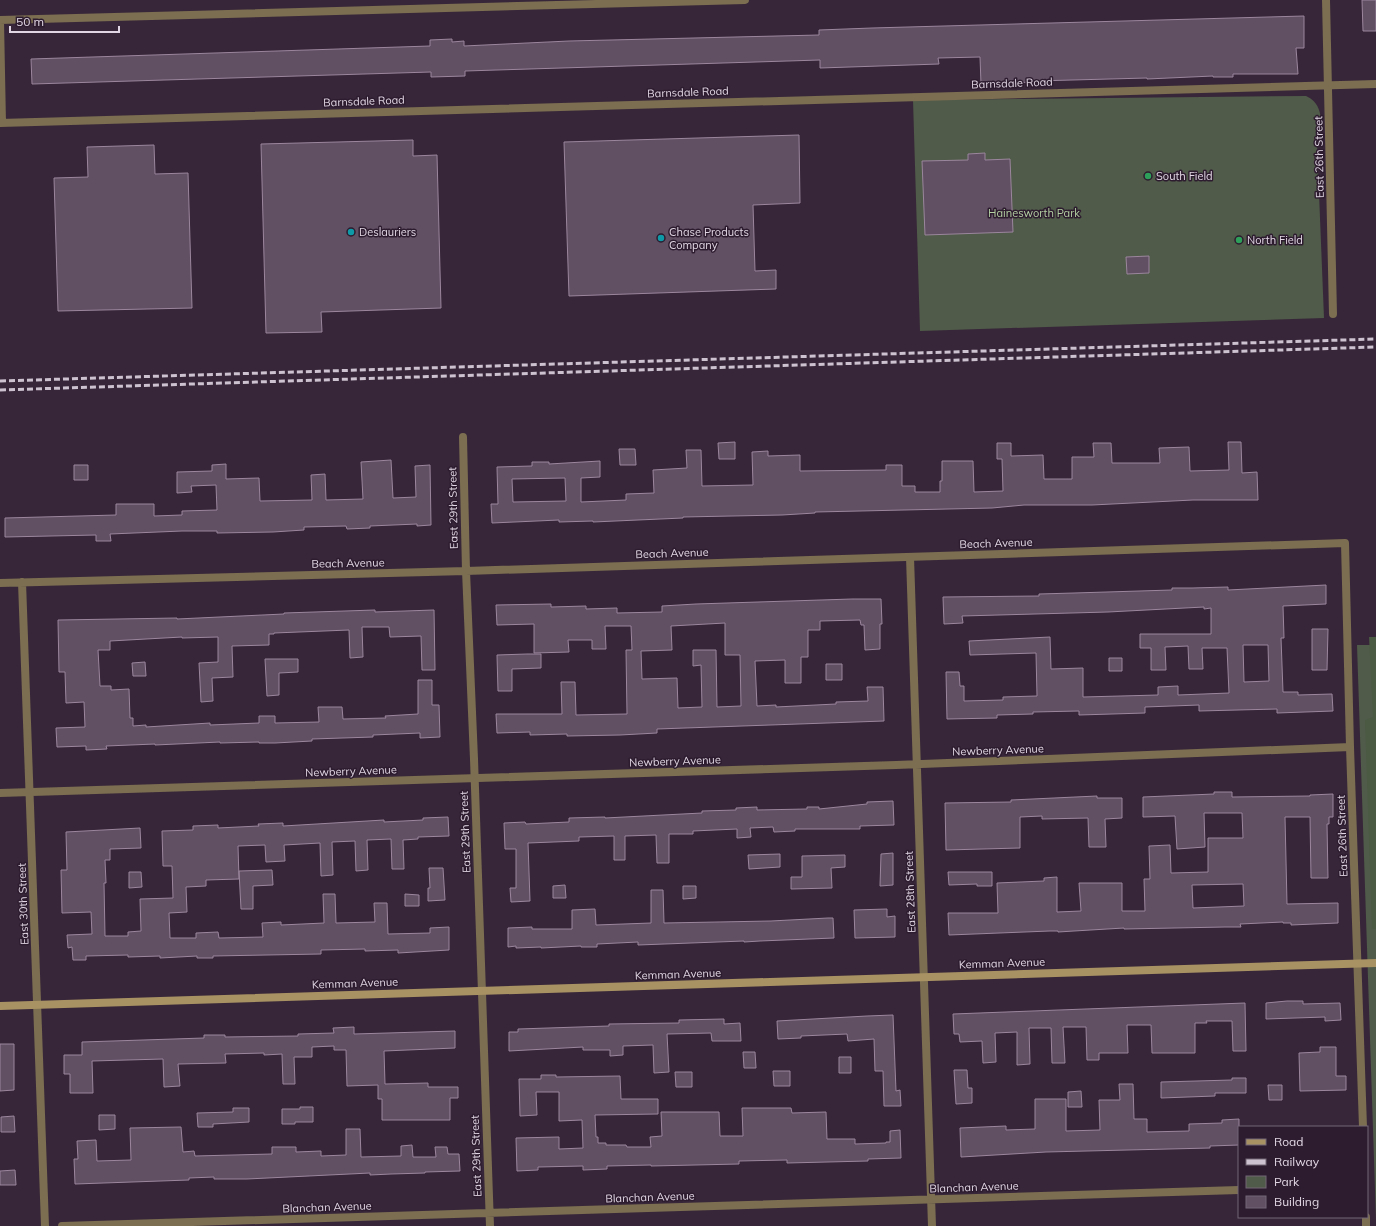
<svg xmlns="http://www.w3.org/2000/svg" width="1376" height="1226" font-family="Mulish,sans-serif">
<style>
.green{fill:#505b49}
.forest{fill:#4b5a43}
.building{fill:#614f64;stroke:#9b869d;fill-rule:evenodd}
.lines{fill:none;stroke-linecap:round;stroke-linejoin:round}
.street{stroke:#7b6e51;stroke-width:8}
.secondary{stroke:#a89263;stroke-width:8}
.rail{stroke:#cdc2cf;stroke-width:3;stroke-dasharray:6 3;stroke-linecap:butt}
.leisure-dot{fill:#2e9e5b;stroke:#2d1c2f;stroke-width:1.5}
.culture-dot{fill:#0f9aa8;stroke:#2d1c2f;stroke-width:1.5}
.labels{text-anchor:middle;stroke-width:3;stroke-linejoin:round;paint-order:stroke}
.street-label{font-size:11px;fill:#e1d6e3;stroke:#2d1c2f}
.poi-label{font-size:11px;fill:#e1d6e3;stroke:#2d1c2f;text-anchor:start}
.park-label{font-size:11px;fill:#b4d1a3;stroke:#2d1c2f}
</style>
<rect width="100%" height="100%" fill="#372639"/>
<path class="green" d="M1306,96C1324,104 1321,122 1321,139L1320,142L1317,143L1324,318L920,331L913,100Z
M1357,645H1376V1220Z"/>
<path class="forest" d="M1369,637H1376V929H1372L1365,720L1373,717Z"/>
<path class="building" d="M1362,0H1376V31H1363Z
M1304,16V48H1296L1298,74H1233V77H1213V76L1147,79V78L1035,81V82L981,84L980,57L938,58L939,64L820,68V60L465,71V76L431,77V72L32,84L31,59L430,46V40L452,39V42L464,41V46L569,41L819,35V30L872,28Z
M799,135L800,203L753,205L755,271L776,270V289L569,296L564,142Z
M413,140V156L437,155L441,308L321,312L322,332L266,333L261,144Z
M154,145L155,174L188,173L192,308L58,311L54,178L88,177L87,147Z
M985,153V160L1010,159L1013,232L925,235L922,161L968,160V154Z
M1149,256V273L1127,274L1126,257Z
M735,442V459H719L718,443Z
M1228,442H1241L1242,473L1257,472L1258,500H1193L1092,505H1024L992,508L860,511L815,512V513L782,515L683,517V518L593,522V521L559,522V520L492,523L491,504H498L497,467L532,466V462H549V464L600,461V477L581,478V502L626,500V494L654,493L653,470L687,468L686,450H701L702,486L753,485L752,452L768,451V456L800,455V471L886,470V465H902V486H915V492H940V481H942V461H973L974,492L1003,491L1002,459H997V443H1011V456L1043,455L1044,479H1072V457H1094L1093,443H1111L1112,463H1160L1159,448L1189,447L1190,471L1229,470ZM565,478L566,501L513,502L512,479Z
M619,449H635L636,465H620Z
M391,460L393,498L416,497L415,466L430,465L431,525L417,526V524L370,526V528L347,529L346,526L304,527V530L273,532L217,533V531H182L110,534L111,541H96V535L5,537V518L116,515V504H154V516L182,515V511L217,510L216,485L191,486L192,492L177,493V472L212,471V465L226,464V479L259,478L260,501L312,500L311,475L325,474L326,500L363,499L361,462Z
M74,465H88V480H74Z
M1326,585V604L1283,606L1284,638H1281L1283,692H1298V695L1332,694L1333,711L1277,713V709L1199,711V705L1145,707V713L1079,715V711L1033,712V714L997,715V718L947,719L946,672H959L960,686H964V701L1003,700V697L1037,696L1036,653L970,655L969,641L1050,637L1051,669L1083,668V697L1158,695V687L1178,686V695L1229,693L1227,648H1202L1203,669H1189L1188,646L1165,647L1166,670H1151V648H1140V634H1211V608L1204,609V607L1108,612L962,616L963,623L944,624L943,597L1039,596V594L1074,593L1172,590V588H1192L1228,587V590ZM1243,645H1268L1269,681L1244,682Z
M852,599H881L882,624H880V649L865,650L864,625H861L860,620L820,621V630H808V657H801V683H785V660L755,661L757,706L776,705V707L836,704V702L868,701L867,687H883L884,721L657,729V733L620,735L567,736V734L530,735V732L497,733L496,714H562L561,682H575L576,715L627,714L626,650H632L631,626H605L606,649H592V640H568L569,652L534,653V624L497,625L496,605L551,604V607L586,606V609L617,608V613L662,612V606L696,604ZM725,623V655H740L741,706L717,707L716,650H693V666L701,665L702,707L678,708L677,678L642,679L641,651L672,650L671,626Z
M375,610V612L434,610L435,670H422L421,636L390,637L389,627H362L363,657L350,658L349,630L274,633V634H269V645L232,646L233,677L212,678L213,701L201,702L199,663L218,662V637L182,638V637L110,641V650H98L100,686H111V690L129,689L130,718H133V726L146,725V727L210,723V725L259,723V716H275V723L319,722L318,707H342L343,719L386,718L385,716L418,714V680H432V705H439L440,737L420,738V733L373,735V737L312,739V741L275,743H259V742L220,743V742L155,745V744L106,746L107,749L86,750V746L57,747L56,728L85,727L84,702L66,703L65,672H59L58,620L177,618V619L284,614V613Z
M1312,629H1328L1327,670H1312Z
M527,654H541V668L512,669V691H498L497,655Z
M1109,658H1122V671H1109Z
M265,659H298V672L279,673V695L267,696Z
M145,662L146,676H133L132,663Z
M826,664H842V680H826Z
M1214,792H1232V797L1310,796V795L1333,794V817H1329V824H1327L1328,878H1311L1310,817H1285L1287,904L1338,903V923L1291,925V923H1283V922L1240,924L1241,927H1225L1124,929V928L1074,931L1058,932V931H1050L949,935L948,913H998L997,883L1044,881V878L1057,877V912L1081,911L1079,883H1122V911H1145L1144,879H1150L1149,846L1170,845L1171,873L1208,872V838H1243L1242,813H1204L1205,847L1177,849L1175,816L1143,817V797L1214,794ZM1243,884L1244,906L1193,908L1192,885Z
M1097,796V798H1122V818L1105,819L1106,847H1089L1088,818L1042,819V816L1020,817V848L946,850L945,803L1011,802V800Z
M893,801L894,825L860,826V829H795V831L774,832L773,827L750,828L751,837L737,838V829L693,831V834H669V863H657L656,835L625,836V860H614V836L579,837V841L528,843L530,901L511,902L510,888H516V849H505L504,823L525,822L526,824L569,822V818L605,817V818L702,813V811L736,810V808L757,807V810L807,809V807H819V809L867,804V802Z
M448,817L449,836L418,837V839L403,840L404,869H392L391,839L367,840L368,870L356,871L355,841L332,842L333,875L321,876L320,843L284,845L285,861L266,862L265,845L238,846L239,879L206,880V886L186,887L187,912L169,913L170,938H196V933L218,932L219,938L263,937L262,923L281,922V925L324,923L323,894H335L336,923L375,922L374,903H387L388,934L430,933V928L449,927V950L398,953V950L365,951V949L321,950V954L213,956V958H197V956L160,958V956L128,957V955L86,956V960H73L72,947L68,948L67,935L92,934L91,912L62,913L61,870H67L66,832L140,828L141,848L110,849V860H105L106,883H104L105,936H128V932L141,931L140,899L173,898L172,866H163L162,831L193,830V826L218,825V828L259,826L258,824L283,823V826L384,820V822L423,820V818Z
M893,853V885L880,886L881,854Z
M780,854V867L749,869L748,855Z
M845,855V867L831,868L832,888L791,889V877H802V856Z
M429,868H443L445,900L428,901V888H430Z
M272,870L273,885L253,886V909H241L239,871Z
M129,872H141L142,887L129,888Z
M948,872H992V886H977V884L949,885Z
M565,885L566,898H553V886Z
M683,886H696V898L683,899Z
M651,890H663L664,923L771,921L828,918H833L834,938L760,941L744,942V941L638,945V942L597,944V947H581V946L541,948V947L516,948V946L508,947V928L532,927V929H572V910L595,909L596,925L651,923Z
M405,894L419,895V906H405Z
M887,909V917L895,916V937L855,938L854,910Z
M1287,1001H1303V1004L1340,1003L1341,1020L1325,1021V1017L1266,1019V1003Z
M1245,1003L1246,1051H1233L1232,1021H1206L1207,1023H1195V1053H1152L1151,1025H1127L1128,1053H1099V1060H1087L1086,1027H1063L1065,1063H1052L1051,1028H1029L1030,1064L1017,1065V1032L995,1033L996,1062L983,1063L982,1041L960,1042L959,1034H954L953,1014Z
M893,1015L896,1091L900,1090L901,1106H884L883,1071H875L874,1039L848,1041L847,1034L801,1036V1038L778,1039L777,1021L867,1016Z
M724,1019V1024L740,1023L741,1041H712L711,1033L667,1034L669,1072L654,1073L653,1045L623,1046V1055L610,1056V1050H583V1047L509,1051V1032H518V1029L609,1026V1024L679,1023V1020Z
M354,1027V1034L455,1031V1048L384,1051L385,1084L428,1083V1087H458V1098H450V1120H382V1099H378V1085L347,1086L346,1050H334V1046L312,1047V1057H294L295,1084H283L282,1054L264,1055V1053L225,1054L226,1063L178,1064L180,1086L164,1087L163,1059L92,1061L93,1093H70V1074H64V1055H82V1042L204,1038V1035H225V1037L298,1036V1034L334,1033L333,1028Z
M0,1044H14V1090L0,1091Z
M1320,1047H1336V1076H1346V1090L1300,1091L1299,1053L1320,1052Z
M743,1052H755L756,1068H744Z
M839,1057H851V1073H839Z
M954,1070H967L968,1088H972V1103L956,1104Z
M773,1071H790V1086H774Z
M675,1072H692V1087H676Z
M541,1075H556V1077L620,1076L621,1099H658V1114L595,1115L596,1137H598V1143H606V1145H626L627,1147H651L650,1137L662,1136L661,1112H719L720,1136H743L742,1108H791L792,1113L826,1112L827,1139H855V1144L886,1143V1142H890V1131L900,1130L901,1158L868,1159V1161L787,1163V1160L739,1161V1164L651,1166V1165L607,1166V1169L583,1170V1166L538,1167V1170L517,1171L516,1138L559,1137V1149L583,1148L582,1120L559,1121V1092H536L537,1115L520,1116L519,1079H541Z
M1232,1078H1246V1093H1215V1096L1161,1098V1082L1232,1080Z
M1119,1084H1133L1134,1119H1147V1132L1189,1131V1124L1222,1123V1120L1239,1119V1145L1210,1146V1148L1046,1152L961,1157L960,1128L1006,1126V1130L1035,1129V1099H1066V1131L1100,1130L1099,1100H1120Z
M1268,1085H1282V1100H1269Z
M1081,1091L1082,1107H1068V1092Z
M300,1107H313V1122H295V1124H282V1109H300Z
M233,1108H249V1122L213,1124V1127H198L197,1113L233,1112Z
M99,1115H115V1129L99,1130Z
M14,1116L15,1132H1V1117Z
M181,1127L183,1152L194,1151L195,1156L272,1154V1147H296V1152L321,1151V1156L346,1155V1129H360L361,1157L401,1156V1146L412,1145L413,1157H436L435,1147H447L448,1154H459L460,1171L425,1172V1173L391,1174L370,1175V1173L247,1179H214V1177L189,1178V1180L75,1184L74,1159H78L77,1141L96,1140L97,1161L131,1160L130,1128Z
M15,1170L16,1185H0V1171Z"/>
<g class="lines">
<path class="street" d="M1326,0L1333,314
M0,20L745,0
M0,21L2,123
M0,123L1376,84
M463,437L466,571L474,759L490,1226
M910,557L932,1226
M22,582L45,1226
M0,583L466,571L1345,543L1350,747L1363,1127
M0,793L896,765L1350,747
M1366,1217V1226
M62,1226L1239,1190"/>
<path class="secondary" d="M0,1006L1376,963"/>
<path class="rail" d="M0,381L1376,339
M0,390L1376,347"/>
</g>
<g class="leisure-dot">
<circle cx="1148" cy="176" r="4"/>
<circle cx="1239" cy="240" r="4"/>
</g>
<g class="culture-dot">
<circle cx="351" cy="232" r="4"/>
<circle cx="661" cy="238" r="4"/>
</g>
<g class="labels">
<g class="street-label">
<text transform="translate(1012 83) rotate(-2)" y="4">Barnsdale Road</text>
<text transform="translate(688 92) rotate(-2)" y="4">Barnsdale Road</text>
<text transform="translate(364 101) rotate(-2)" y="4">Barnsdale Road</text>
<text transform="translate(1319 157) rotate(-91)" y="4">East 26th Street</text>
<text transform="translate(453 508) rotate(-91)" y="4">East 29th Street</text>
<text transform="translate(996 543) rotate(-2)" y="4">Beach Avenue</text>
<text transform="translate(672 553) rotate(-2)" y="4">Beach Avenue</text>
<text transform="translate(348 563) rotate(-1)" y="4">Beach Avenue</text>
<text transform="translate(998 750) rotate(-2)" y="4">Newberry Avenue</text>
<text transform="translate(675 761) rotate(-2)" y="4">Newberry Avenue</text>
<text transform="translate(351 771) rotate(-2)" y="4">Newberry Avenue</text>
<text transform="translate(465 832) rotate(-92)" y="4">East 29th Street</text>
<text transform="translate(1342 836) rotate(-92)" y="4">East 26th Street</text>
<text transform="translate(910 892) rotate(-92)" y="4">East 28th Street</text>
<text transform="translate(23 904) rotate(-92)" y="4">East 30th Street</text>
<text transform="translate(1002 963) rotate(-2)" y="4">Kemman Avenue</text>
<text transform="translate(678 974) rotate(-2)" y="4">Kemman Avenue</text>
<text transform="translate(355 983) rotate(-2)" y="4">Kemman Avenue</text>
<text transform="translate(476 1156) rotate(-92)" y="4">East 29th Street</text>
<text transform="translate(974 1187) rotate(-2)" y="4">Blanchan Avenue</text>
<text transform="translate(650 1197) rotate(-2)" y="4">Blanchan Avenue</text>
<text transform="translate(327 1207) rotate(-2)" y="4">Blanchan Avenue</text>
</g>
<g class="poi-label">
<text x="1156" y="180">South Field</text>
<text x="359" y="236">Deslauriers</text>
<text x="669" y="236">Chase Products<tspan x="669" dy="13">Company</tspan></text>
<text x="1247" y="244">North Field</text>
</g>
<g class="park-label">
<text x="1034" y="217">Hainesworth Park</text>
</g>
</g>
<rect x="1238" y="1126" width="130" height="92" fill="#2d1c2f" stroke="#756677"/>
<rect x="1246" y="1139" width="20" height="6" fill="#a89263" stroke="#756677"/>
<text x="1274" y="1146" font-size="12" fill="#e1d6e3">Road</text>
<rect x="1246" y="1159" width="20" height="6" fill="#cdc2cf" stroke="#756677"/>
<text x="1274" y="1166" font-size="12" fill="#e1d6e3">Railway</text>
<rect x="1246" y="1176" width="20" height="12" fill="#505b49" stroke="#756677"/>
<text x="1274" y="1186" font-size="12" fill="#e1d6e3">Park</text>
<rect x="1246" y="1196" width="20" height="12" fill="#614f64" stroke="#756677"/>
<text x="1274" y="1206" font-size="12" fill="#e1d6e3">Building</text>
<path d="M10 26v6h109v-6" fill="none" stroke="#e1d6e3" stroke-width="2"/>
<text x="16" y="26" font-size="12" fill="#e1d6e3" stroke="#2d1c2f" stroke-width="3" paint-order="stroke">50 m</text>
</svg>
